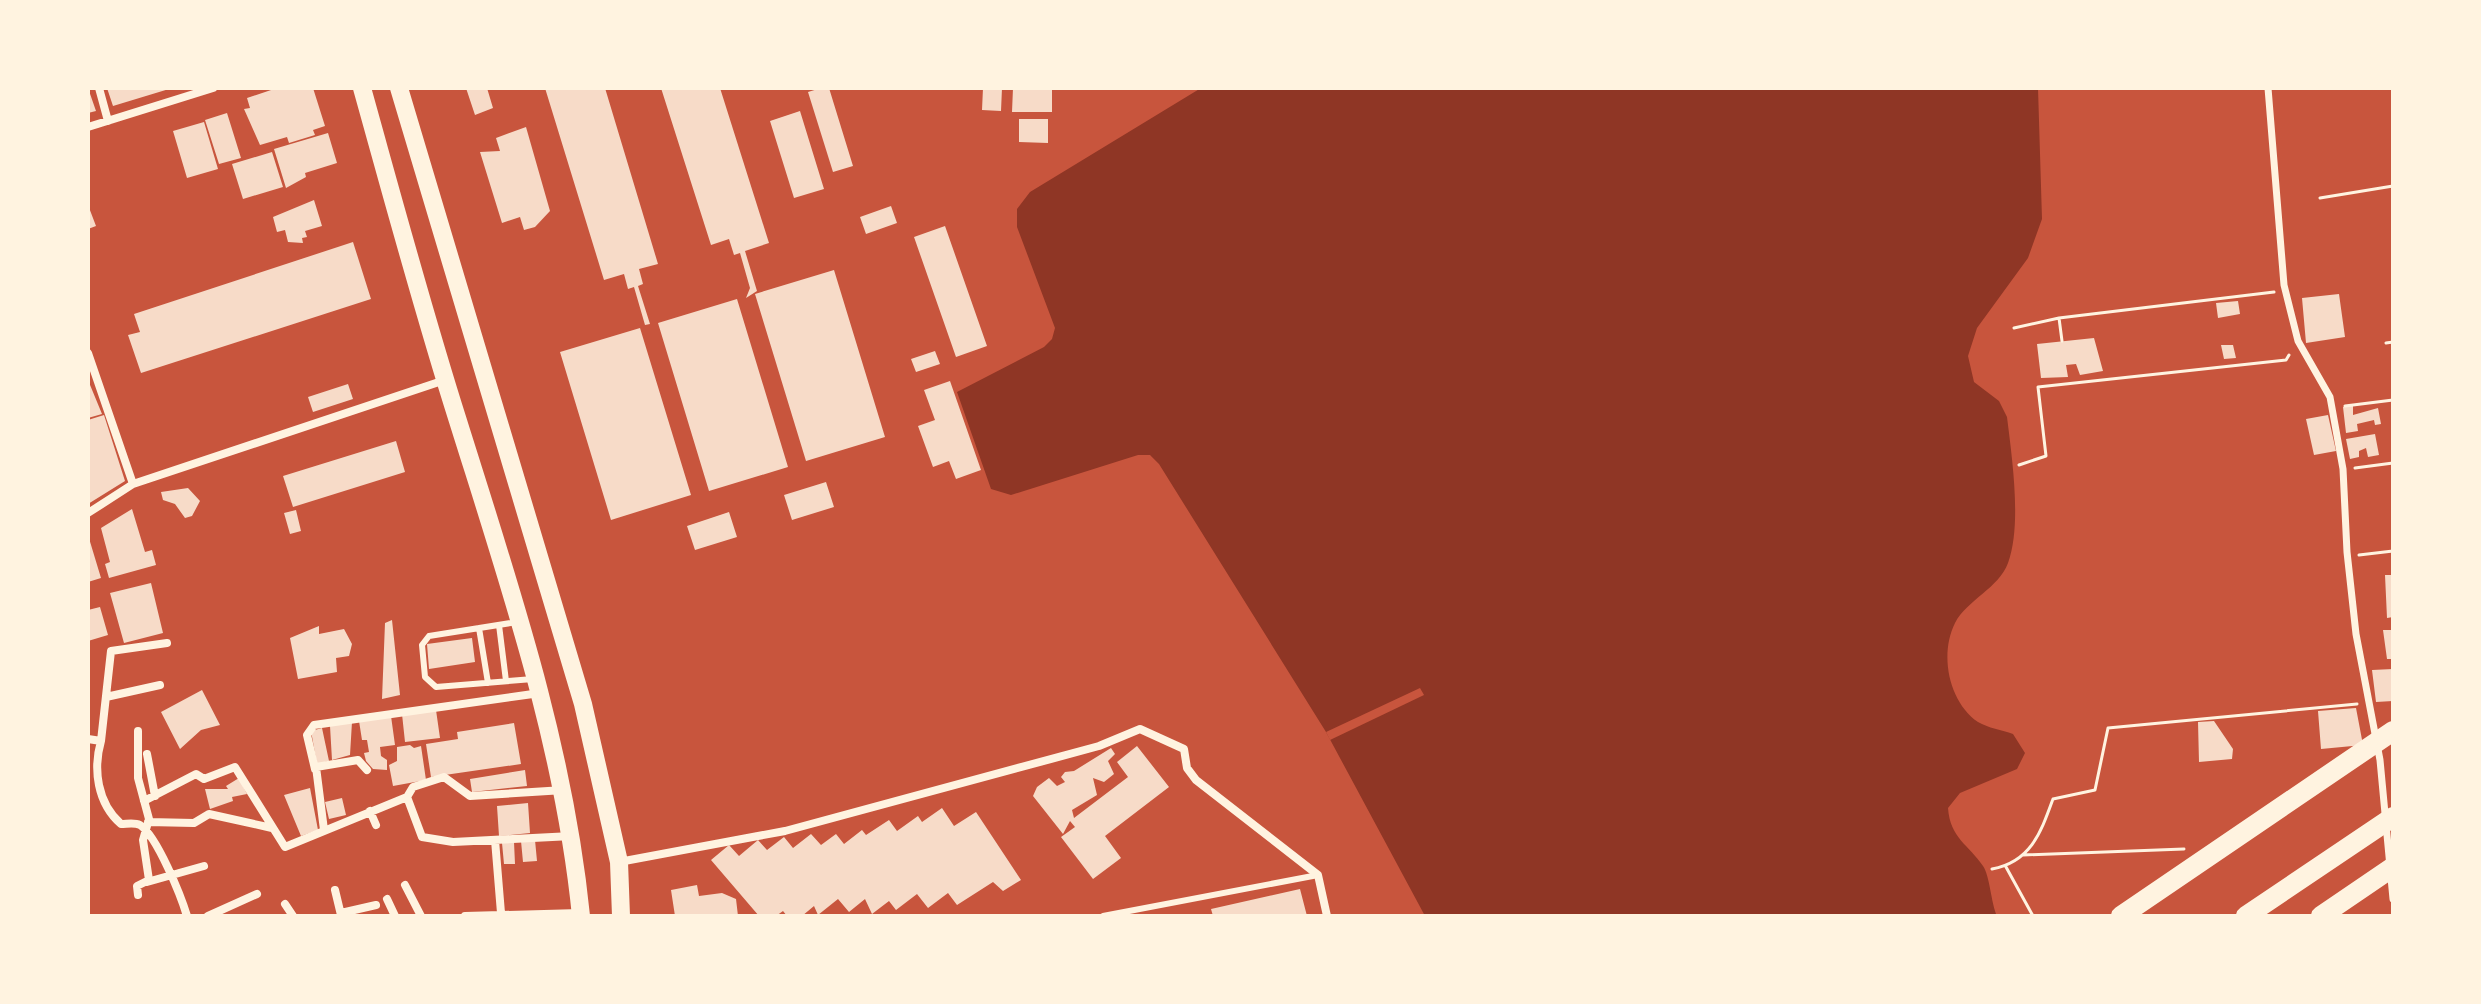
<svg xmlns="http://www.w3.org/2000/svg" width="2481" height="1004" font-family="Barlow,sans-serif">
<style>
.water{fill:#8f3625}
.pier{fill:#c8553d}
.building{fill:#f7dbc8}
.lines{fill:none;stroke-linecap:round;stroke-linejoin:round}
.path{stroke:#fff3e0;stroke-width:3}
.service{stroke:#fff3e0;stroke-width:6}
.pedestrian{stroke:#fff3e0;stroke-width:7}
.minor{stroke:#fff3e0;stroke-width:8}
.primary{stroke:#fff3e0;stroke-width:18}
.motorway{stroke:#fff3e0;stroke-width:20}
</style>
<rect width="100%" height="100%" fill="#c8553d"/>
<path class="water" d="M1201,88H2038L2042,219L2028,258L1977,328L1968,356L1974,382L1999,401L2007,417C2012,458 2022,525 2008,563C1999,588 1967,600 1955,623C1939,655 1949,702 1978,722C1988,728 2002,730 2013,734L2025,753L2017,769L1960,793L1948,808C1950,838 1969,845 1983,866C1990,876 1991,903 1997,916H1425L1326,732L1159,464L1150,455H1138L1011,495L991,489L957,392L1044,347L1052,339L1055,328L1017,227V209L1030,192Z"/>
<path class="pier" d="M1420,688L1424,695L1330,740L1326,732Z"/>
<path class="building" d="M88,88L96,111L88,113Z
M107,88H169V89L113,106Z
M277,88H313L325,126L313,130L315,135L289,143L287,137L260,145L244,109L250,108L247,98Z
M466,88H487L493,108L475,115Z
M545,88H605L658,264L639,269L643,284L638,286L650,324L645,325L634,287L628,289L624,274L604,280Z
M661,88H720L769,243L745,251L757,291L746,298L750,288L740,253L734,255L729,239L711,245Z
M821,88H829L853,166L833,172L808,92Z
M983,88H1002L1001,111L982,110Z
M1013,88H1052V112H1012Z
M800,111L824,189L794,198L770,121Z
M227,113L241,158L219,164L205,120Z
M1019,119H1048V143L1019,142Z
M204,122L218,169L187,178L173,131Z
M526,127L550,211L535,227L524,230L520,217L502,223L480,152L500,151L496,138Z
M328,133L337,163L305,173L306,177L286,188L274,149Z
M272,152L283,187L243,199L232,164Z
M314,200L322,226L305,231L307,237L302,238L303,243L288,242L285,230L277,232L273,217Z
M88,205L96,226L88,229Z
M891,206L897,223L866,234L860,217Z
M945,226L987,346L956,357L914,237Z
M353,242L371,299L141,373L128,335L140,332L134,314Z
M834,270L885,437L806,461L755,294Z
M2339,294L2345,337L2306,343L2302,298Z
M737,299L788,467L709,491L658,323Z
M2238,301L2240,314L2218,318L2216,303Z
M640,328L691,495L611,520L560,352Z
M2094,338L2103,371L2080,375L2076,364L2066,365L2068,377L2041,378L2037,344Z
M2221,345H2233L2236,358L2224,359Z
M935,351L940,364L916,372L911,359Z
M88,380L102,414L88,418Z
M950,381L981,470L956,479L949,461L933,467L918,426L935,420L924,390Z
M348,384L353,399L313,412L308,397Z
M2353,405V415L2378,408L2381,424L2375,425L2374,420L2357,424L2358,431L2346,433L2343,407Z
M104,415L125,481L88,504V420Z
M2328,415L2336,451L2314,455L2306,419Z
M2375,434L2379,455L2368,457L2366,448L2359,451V457L2350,459L2346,439Z
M396,441L405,472L293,507L283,476Z
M826,482L834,507L792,520L784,495Z
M188,488L200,501L192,516L185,518L175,504L163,500L161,492Z
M132,509L145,552L152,550L156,565L109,578L105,564L110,562L101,528Z
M296,510L301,531L290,534L284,513Z
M729,512L737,537L695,550L687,526Z
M88,535L101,578L88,582Z
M2385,575H2393V617L2387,618Z
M151,583L163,633L124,643L110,593Z
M100,607L108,635L88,641V610Z
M392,620L400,695L382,699L385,623Z
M319,626V634L344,629L352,644L349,656L336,658L337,672L298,679L290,638Z
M2383,630H2393V659H2387Z
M472,638L475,662L429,669L427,644Z
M2393,669V701L2376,702L2372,670Z
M202,690L220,725L201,730L180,749L161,712Z
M2356,708L2363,745L2321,749L2318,711Z
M436,710L440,738L405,742L402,714Z
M391,716L395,745L380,747L381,756L387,760V770L373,769L366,761L364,753L369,752L367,740H362L359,721Z
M2214,721L2233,749L2232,759L2199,762L2198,722Z
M352,722L350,755L332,760L330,726Z
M514,723L521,764L431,777L426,744L458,739L457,732Z
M322,728L329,761L317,764L311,731Z
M410,745L414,748L421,746L426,780L393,786L389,765L397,761V747Z
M1137,746L1169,787L1105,836L1121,858L1093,879L1061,837L1075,827L1070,821L1063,834L1033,796L1037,787L1049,778L1057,786L1065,782L1061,777L1065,772L1074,771L1111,748L1115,754L1108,761L1114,774L1104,782L1093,778L1097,795L1072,810L1074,818L1128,777L1117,762Z
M525,770L527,786L472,792L470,779Z
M239,778L247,794L232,797L233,801L210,809L205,789H228L226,786Z
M310,788L318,830L301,836L284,795Z
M342,798L346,815L329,819L325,802Z
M528,803L530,833L499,836L497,806Z
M942,808L954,826L976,812L1021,880L1003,891L993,882L957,905L948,893L928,908L917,894L896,910L889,901L872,914L865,899L849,912L838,899L818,915L814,906L802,916H787L783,911L776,916H759L711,860L729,845L739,856L758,840L767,850L784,837L793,848L811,834L821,845L836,834L844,844L862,830L866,835L889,820L897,831L918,816L922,822Z
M535,840L537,861L523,862L521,841Z
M514,842L515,864H504L502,843Z
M697,885L699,896L722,893L736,899L738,916H675L671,890Z
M1300,889L1307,916H1213L1211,909Z"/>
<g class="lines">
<path class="path" d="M2320,198L2393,186
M2059,318L2062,341
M2014,328L2059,318L2274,292
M2386,343L2393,342
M2345,406L2393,400
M2019,465L2046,456L2038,387L2286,360L2289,355
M2355,468L2393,463
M2359,555L2393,551
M2023,855L2184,849
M2006,867L2033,916
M1992,869C2031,862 2041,832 2053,799L2095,790L2108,728L2357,704"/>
<path class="service" d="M517,622L429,636L422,645L425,677L436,687L533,679
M499,625L506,681
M479,628L488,683
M1103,916L1318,875"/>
<path class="pedestrian" d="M2268,88L2284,285L2298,341L2330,397L2343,469L2347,552L2356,634L2380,760L2393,899"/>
<path class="minor" d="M99,88L108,121
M88,127L213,88
M88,353L133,484
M88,513L133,484L445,380
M106,697L160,685
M88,739L101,741C93,769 97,803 121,824C127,824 134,822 140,825C157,836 181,896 187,916
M101,741L111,651L167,643
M147,754L155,796
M315,769L307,735L314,725L540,693
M407,797L422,837L453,842L572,836
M407,797L413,787L444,777L470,796L564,790
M144,801L196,774L204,779L235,767L285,847L407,797
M370,811L376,825
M148,822L194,823L209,814L272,828
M324,830L316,767L358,760L367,770
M495,840L501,913
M619,862L785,831L1099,746L1140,729L1184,749L1187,768L1196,780L1318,875L1327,916
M147,882L204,866
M405,885L421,916
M335,890L341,915
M138,895L137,886L149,880L143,840L149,819L138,778V731
M387,899L395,916
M285,904L293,916
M341,913L376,905
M208,916L257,894
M465,916L580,913"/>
<path class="primary" d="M362,88C393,199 423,311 458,421C509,584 564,745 581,916
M399,88L583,704L619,862L621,916"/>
<path class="motorway" d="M2121,916L2393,731
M2246,916L2393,817
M2321,916L2393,867"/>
</g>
<rect width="2481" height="1004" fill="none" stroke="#fff3e0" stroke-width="180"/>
</svg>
